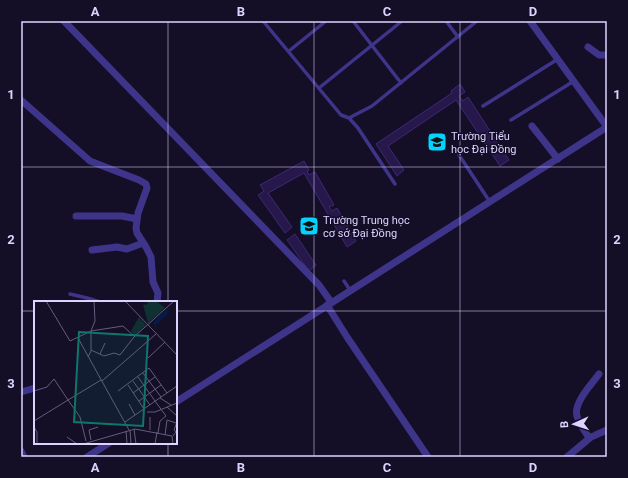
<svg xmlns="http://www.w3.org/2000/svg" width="628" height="478" font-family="Roboto,sans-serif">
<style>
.building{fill:#26184a;stroke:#3e2877}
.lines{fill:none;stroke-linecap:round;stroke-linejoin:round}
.lane{stroke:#3e358a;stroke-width:3.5}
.street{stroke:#3e358a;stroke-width:7}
.grid{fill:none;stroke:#dcd4ff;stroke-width:1;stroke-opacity:0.55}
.labels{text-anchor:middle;stroke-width:3;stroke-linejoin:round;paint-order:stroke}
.poi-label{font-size:11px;fill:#dcd4ff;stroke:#140e27;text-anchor:start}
.inset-road{fill:none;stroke:#645d7d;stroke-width:1}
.view{fill:#0f766e;fill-opacity:0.15;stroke:#0f766e;stroke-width:2}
.inset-edge{fill:none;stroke:#dcd4ff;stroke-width:2}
.neatline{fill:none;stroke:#dcd4ff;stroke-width:1.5}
.grid-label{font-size:13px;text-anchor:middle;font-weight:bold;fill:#dcd4ff}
</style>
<rect width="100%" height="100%" fill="#140e27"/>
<path class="building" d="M460,84L465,92L459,96L463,101L468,97L490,131L485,134L490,132L509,160L500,166L456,100L388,146L404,170L397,176L376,144L452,93L451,91Z
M304,161L309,170L307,171L309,175L315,172L334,205L329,207L332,211L337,208L356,241L347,247L304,173L268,193L292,227L285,233L258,195L264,191L260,185Z
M295,234L316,265L309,271L287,240Z"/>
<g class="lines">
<path class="lane" d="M263,21L341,115L349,118L358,128L395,184
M353,21L401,83
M446,21L458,37
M289,51L326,21
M319,88L402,21
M483,106L558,59
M349,118L372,106L477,21
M511,120L574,81
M459,155L490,202
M344,281L350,290
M70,294L87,298L100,302"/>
<path class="street" d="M64,21L319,285L331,302
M530,21L607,127
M588,47L599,55H607
M21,100L90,161L139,180L146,184L147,188L138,213L136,228L137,233L146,247L151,257L153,282L158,293L157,302
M532,126L558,159
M76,216H122L137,219
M92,250L117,247L127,249L143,243
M327,305L347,337L428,457
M21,392L35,388
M176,402L607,127
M589,438C585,431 579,424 577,416C573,403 592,384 599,374
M21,451L24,457
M87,457L109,443
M567,457L591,437L607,430"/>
</g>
<path class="grid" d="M168,21V302M314,21V457M460,21V457M21,167H607M21,311H35M176,311H607M168,443V457"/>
<defs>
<symbol id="school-square" viewBox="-11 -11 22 22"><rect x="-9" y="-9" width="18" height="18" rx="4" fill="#00d4ff" stroke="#140e27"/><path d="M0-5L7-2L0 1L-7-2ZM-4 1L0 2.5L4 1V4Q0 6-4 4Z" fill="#111"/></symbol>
</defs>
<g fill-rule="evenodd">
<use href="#school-square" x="426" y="131" width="22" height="22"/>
<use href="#school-square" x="298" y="215" width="22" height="22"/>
</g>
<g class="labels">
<g class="poi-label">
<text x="451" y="140">Trường Tiểu<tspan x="451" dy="13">học Đại Đồng</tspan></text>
<text x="323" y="224">Trường Trung học<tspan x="323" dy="13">cơ sở Đại Đồng</tspan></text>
</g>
</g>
<g transform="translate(34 301)">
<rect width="143" height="143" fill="#140e27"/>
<path d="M112,0H122L131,7L114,22L109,4L114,3ZM105,16L112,24L101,35L97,30Z" fill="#103132"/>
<path d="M133,8L135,12L121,25L119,21Z" fill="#061a48"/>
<path class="inset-road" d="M12,0L36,40L57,30L89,25L101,36M91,0L143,54M44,37L95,129M57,49L70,55L80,52L86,54L100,36L140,0M66,53L71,42M54,56L57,50V30L61,20L60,0M114,57L131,41M109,72L127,96M104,76L121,100M68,80L122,33M99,80L116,104M94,84L110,108M0,90L13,86L20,78L34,99M84,90L115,67L133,92M99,92L121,76M126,97L137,104M105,100L127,84M121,100L132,115L126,120L124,132M95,103L101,114M133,106L143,115M113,111H121L143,102M0,120L34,99M91,121L143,85M0,126L3,131V143M100,128L102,143M96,129L97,143M116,129V116M92,130L93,142M131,134L133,119L142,122M139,135L142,131L140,129L143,121M33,136L43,143M57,139L55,129L64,126M52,140L46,116L34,99L67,79M49,143L101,128L138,135L139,143M121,143L123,131"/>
<path class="view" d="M45,31L114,35L109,125L40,121Z"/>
<rect width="143" height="143" class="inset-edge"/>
</g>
<rect width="628" height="478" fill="none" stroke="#140e27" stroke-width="44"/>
<g transform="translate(574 424) rotate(267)" stroke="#140e27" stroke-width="3" paint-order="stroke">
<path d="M0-3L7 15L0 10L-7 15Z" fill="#dcd4ff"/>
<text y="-6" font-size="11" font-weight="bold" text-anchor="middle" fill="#dcd4ff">B</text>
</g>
<rect x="22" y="22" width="584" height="434" class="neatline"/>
<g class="grid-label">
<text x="95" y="16">A</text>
<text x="241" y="16">B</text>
<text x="387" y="16">C</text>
<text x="533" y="16">D</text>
<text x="11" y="99">1</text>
<text x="617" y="99">1</text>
<text x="11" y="244">2</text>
<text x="617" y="244">2</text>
<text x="11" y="388">3</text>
<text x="617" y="388">3</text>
<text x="95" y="472">A</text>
<text x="241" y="472">B</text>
<text x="387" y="472">C</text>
<text x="533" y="472">D</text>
</g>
</svg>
